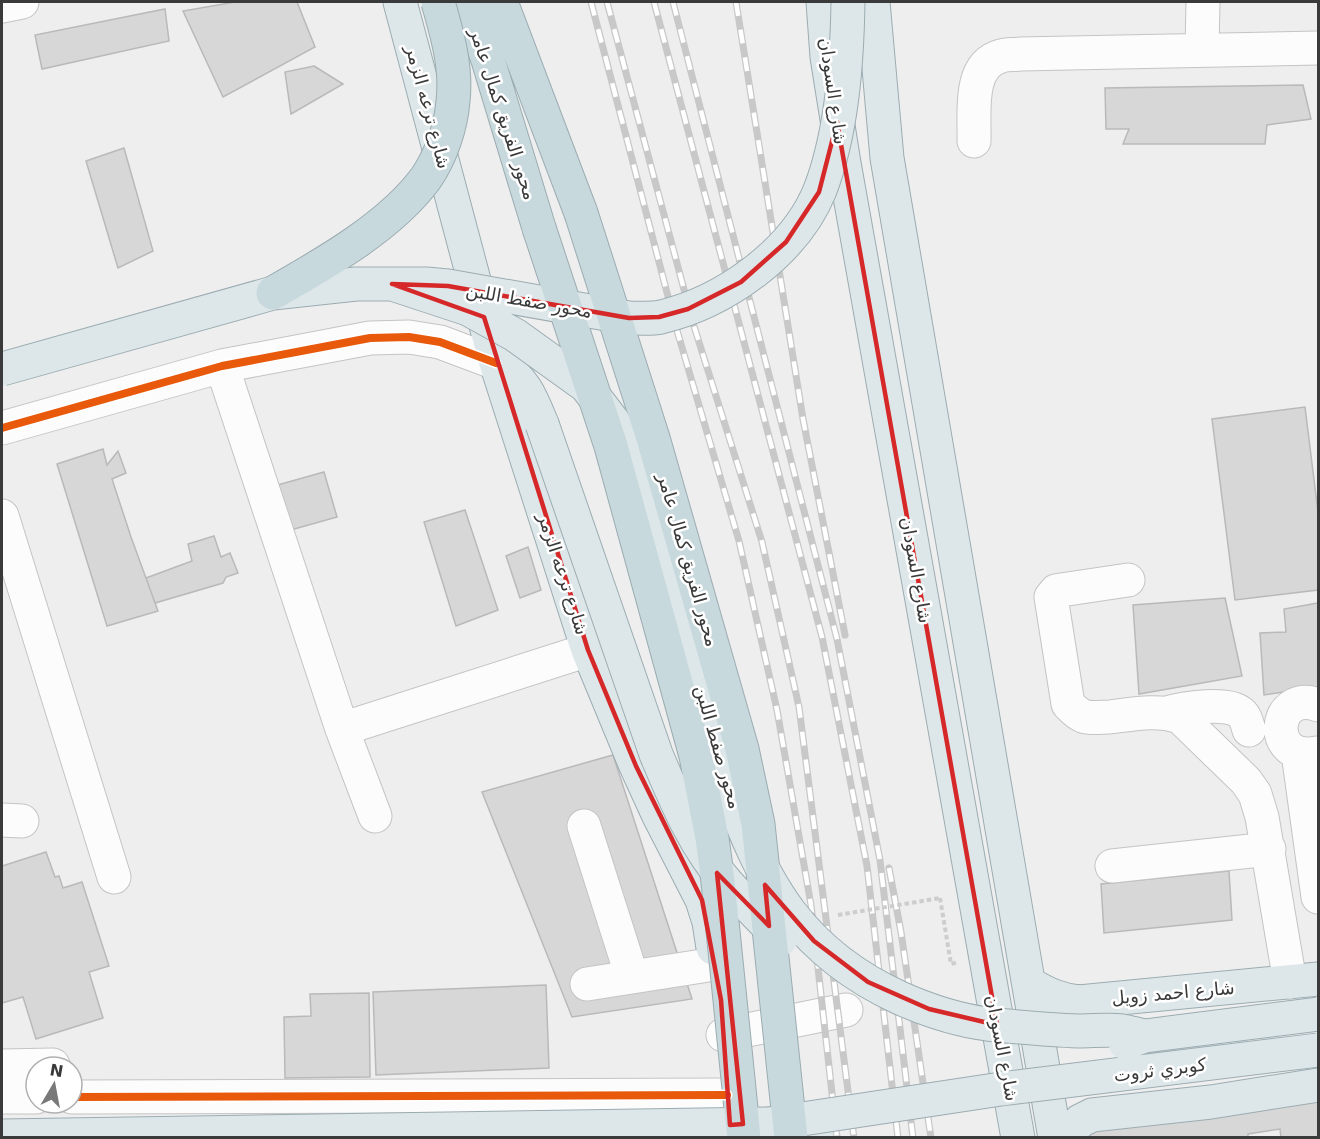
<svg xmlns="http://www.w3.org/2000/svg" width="1320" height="1139" font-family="'DejaVu Sans','Noto Naskh Arabic',sans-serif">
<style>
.building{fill:#d8d7d8;stroke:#bab9ba;stroke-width:1.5}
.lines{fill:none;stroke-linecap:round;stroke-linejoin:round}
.minor-casing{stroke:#c4c4c5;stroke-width:35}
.major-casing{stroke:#9bacb1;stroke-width:35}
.highway-casing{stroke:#9bacb1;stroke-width:35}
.path{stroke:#cdcdce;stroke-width:4;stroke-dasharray:4.5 3;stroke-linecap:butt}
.minor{stroke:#fcfcfd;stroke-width:33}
.major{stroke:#dde7ea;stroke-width:33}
.highway{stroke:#c8d9dd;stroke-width:33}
.rail-casing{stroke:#c8c8c9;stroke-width:7}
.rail{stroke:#fff;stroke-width:4.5;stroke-dasharray:14;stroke-linecap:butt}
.major-bridge-casing{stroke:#9bacb1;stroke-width:35;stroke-linecap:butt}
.highway-bridge-casing{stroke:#9bacb1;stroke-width:35;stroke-linecap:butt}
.path-bridge{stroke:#cdcdce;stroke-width:4;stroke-dasharray:4.5 3;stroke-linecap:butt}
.major-bridge{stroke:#dde7ea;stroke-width:33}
.highway-bridge{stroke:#c8d9dd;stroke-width:33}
.cycleway-casing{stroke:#fff;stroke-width:11}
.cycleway{stroke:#e8590c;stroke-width:8}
.marked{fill:none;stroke:#d62828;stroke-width:4.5;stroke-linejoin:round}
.labels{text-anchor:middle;stroke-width:5;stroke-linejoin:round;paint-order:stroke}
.street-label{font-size:18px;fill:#3b3a3b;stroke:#fff}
</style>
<rect width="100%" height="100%" fill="#eeeeef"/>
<path class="building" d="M235,2H297L315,47L223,97L183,11Z
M165,9L169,41L42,69L35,35Z
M314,66L343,84L291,114L285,72Z
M1303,85L1311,119L1267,125L1265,144H1123L1129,129H1106L1105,88Z
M124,148L153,251L118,268L86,161Z
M1305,407L1318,512V590L1235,600L1212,419Z
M103,449L107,465L118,451L126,473L112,479L131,537L158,611L107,626L57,464Z
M324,472L337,517L287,531L274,486Z
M465,510L498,610L456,626L424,522Z
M214,536L221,557L230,553L238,573L226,577L223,583L155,603L146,578L192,561L188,544Z
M528,547L541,590L520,598L506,556Z
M1225,598L1242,676L1139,694L1133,605Z
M1318,603V687L1264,695L1260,633L1286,632L1284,609Z
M613,755L692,999L572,1017L482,792Z
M46,852L55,877L59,876L63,888L82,882L109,966L89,972L103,1018L36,1039L23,997L2,1003V866Z
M1229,871L1232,920L1104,933L1101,884Z
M546,985L549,1068L376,1075L373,992Z
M369,993L370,1077L285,1078L284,1017L311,1016L310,994Z
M1318,1100V1138H1281L1280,1129L1248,1134V1138H1077L1085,1127Z"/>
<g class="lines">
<defs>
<path id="minor" d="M2,6L22,2
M1202,50L1203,2
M974,141C975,115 967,65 1001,56C1007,54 1014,55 1020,54L1318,48
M222,366L342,729L375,816
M2,428L222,366L370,338L409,337L440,342L496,363
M2,516L114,877
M1128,580L1061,590L1056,591L1051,597L1068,704C1073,709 1076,713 1083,716C1091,719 1101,717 1110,717C1134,714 1157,709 1180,717L1246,781L1255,794L1262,817L1290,982
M1167,713C1183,708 1229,701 1241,713C1246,717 1247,724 1249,730
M342,729L588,650
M1298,753L1318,897
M1317,753C1265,763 1273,688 1318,705
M2,820L22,821
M584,826L632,977
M1112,866L1269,849
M587,984L715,964
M723,1035L846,1010
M2,1066L53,1065
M2,1097H36
M72,1097L727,1095"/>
<path id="major" d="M400,2L496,363L588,650L636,766L658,814L702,900L709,922L713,948
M823,2L827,57L844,163L1018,1138
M873,2L887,158L1055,1138
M501,366C525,379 532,400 542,424
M1030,984C1047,994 1060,1000 1079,1002L1318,979
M769,1124L823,1138
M1064,1138L1080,1121L1092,1115L1211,1102L1318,1085"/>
<path id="highway" d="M467,2L488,60L539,228
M501,2L581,213"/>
</defs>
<use href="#minor" class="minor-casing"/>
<use href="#major" class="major-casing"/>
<use href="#highway" class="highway-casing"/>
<path class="path" d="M940,898L951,964L958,962"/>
<use href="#minor" class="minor"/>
<use href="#major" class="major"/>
<use href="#highway" class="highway"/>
<defs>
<path id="rail" d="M591,2L676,327L739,541L777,710L811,905L837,1138
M607,2L693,323L762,542L799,707L854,1138
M654,2L822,637L867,866L898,1138
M673,2L837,639L880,860L913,1138
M736,2L803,419L845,635
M889,868L901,932L931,1138"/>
</defs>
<use href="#rail" class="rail-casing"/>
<use href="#rail" class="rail"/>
<defs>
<path id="major-bridge" d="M392,284L468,309L515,335L586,386L613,421L627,443L650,503L728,786C762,885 802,953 900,998C927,1010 957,1020 987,1024C1017,1027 1047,1030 1078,1031C1093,1031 1108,1029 1123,1031C1130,1032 1138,1035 1145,1036
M2,369L273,293L356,284H426L448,286L629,318C640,318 651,319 661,317C725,302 795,252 820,190C842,133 847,63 848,2
M542,424L656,754C675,799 694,846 727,883C744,902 763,921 781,939
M1125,1043L1145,1036L1318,1014
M2,1136L769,1124L1001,1089L1318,1050"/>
<path id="highway-bridge" d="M581,213L653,438L742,749L758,824L791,1138
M539,228L611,446L696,756L712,838L718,882L744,1138
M273,293C324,264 391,226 426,178C441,156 451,127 453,101C457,67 447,34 438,2"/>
</defs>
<use href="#major-bridge" class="major-bridge-casing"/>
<use href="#highway-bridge" class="highway-bridge-casing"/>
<path class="path-bridge" d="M838,915L940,898"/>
<use href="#major-bridge" class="major-bridge"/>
<use href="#highway-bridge" class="highway-bridge"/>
<defs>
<path id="cycleway" d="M2,428L222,366L370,338L409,337L440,342L496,363
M72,1097L727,1095"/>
</defs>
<use href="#cycleway" class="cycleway-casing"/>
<use href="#cycleway" class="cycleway"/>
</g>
<path class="marked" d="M837,122L997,1025L929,1009L868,982L814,941L765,885L769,926L717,873L743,1124L730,1125L721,1000L702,900L636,766L588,650L484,317L392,284L448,286L629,318L659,317L688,309L741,282L786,242L819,192Z"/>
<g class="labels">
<g class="street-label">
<text transform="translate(833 91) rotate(82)" y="6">شارع السودان</text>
<text transform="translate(428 107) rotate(75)" y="6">شارع ترعه الزمر</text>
<text transform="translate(503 114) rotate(72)" y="6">محور الفريق كمال عامر</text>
<text transform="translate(529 301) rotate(10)" y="6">محور صفط اللبن</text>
<text transform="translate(688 560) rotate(74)" y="6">محور الفريق كمال عامر</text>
<text transform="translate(916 570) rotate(80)" y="6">شارع السودان</text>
<text transform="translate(563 574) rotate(72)" y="6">شارع ترعه الزمر</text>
<text transform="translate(718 747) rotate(74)" y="6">محور صفط اللبن</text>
<text transform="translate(1173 993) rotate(-5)" y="6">شارع احمد زويل</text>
<text transform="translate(1002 1048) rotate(79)" y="6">شارع السودان</text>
<text transform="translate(1160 1070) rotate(-7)" y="6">كوبري ثروت</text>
</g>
</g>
<rect width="1320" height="1139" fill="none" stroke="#3b3a3b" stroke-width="6"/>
<g transform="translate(54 1085) rotate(10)"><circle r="28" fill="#ffffff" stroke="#b1b0b1" stroke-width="1.5"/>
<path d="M0-4.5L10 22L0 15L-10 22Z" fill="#7a797a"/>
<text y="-9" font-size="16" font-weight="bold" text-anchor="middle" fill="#3b3a3b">N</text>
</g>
</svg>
